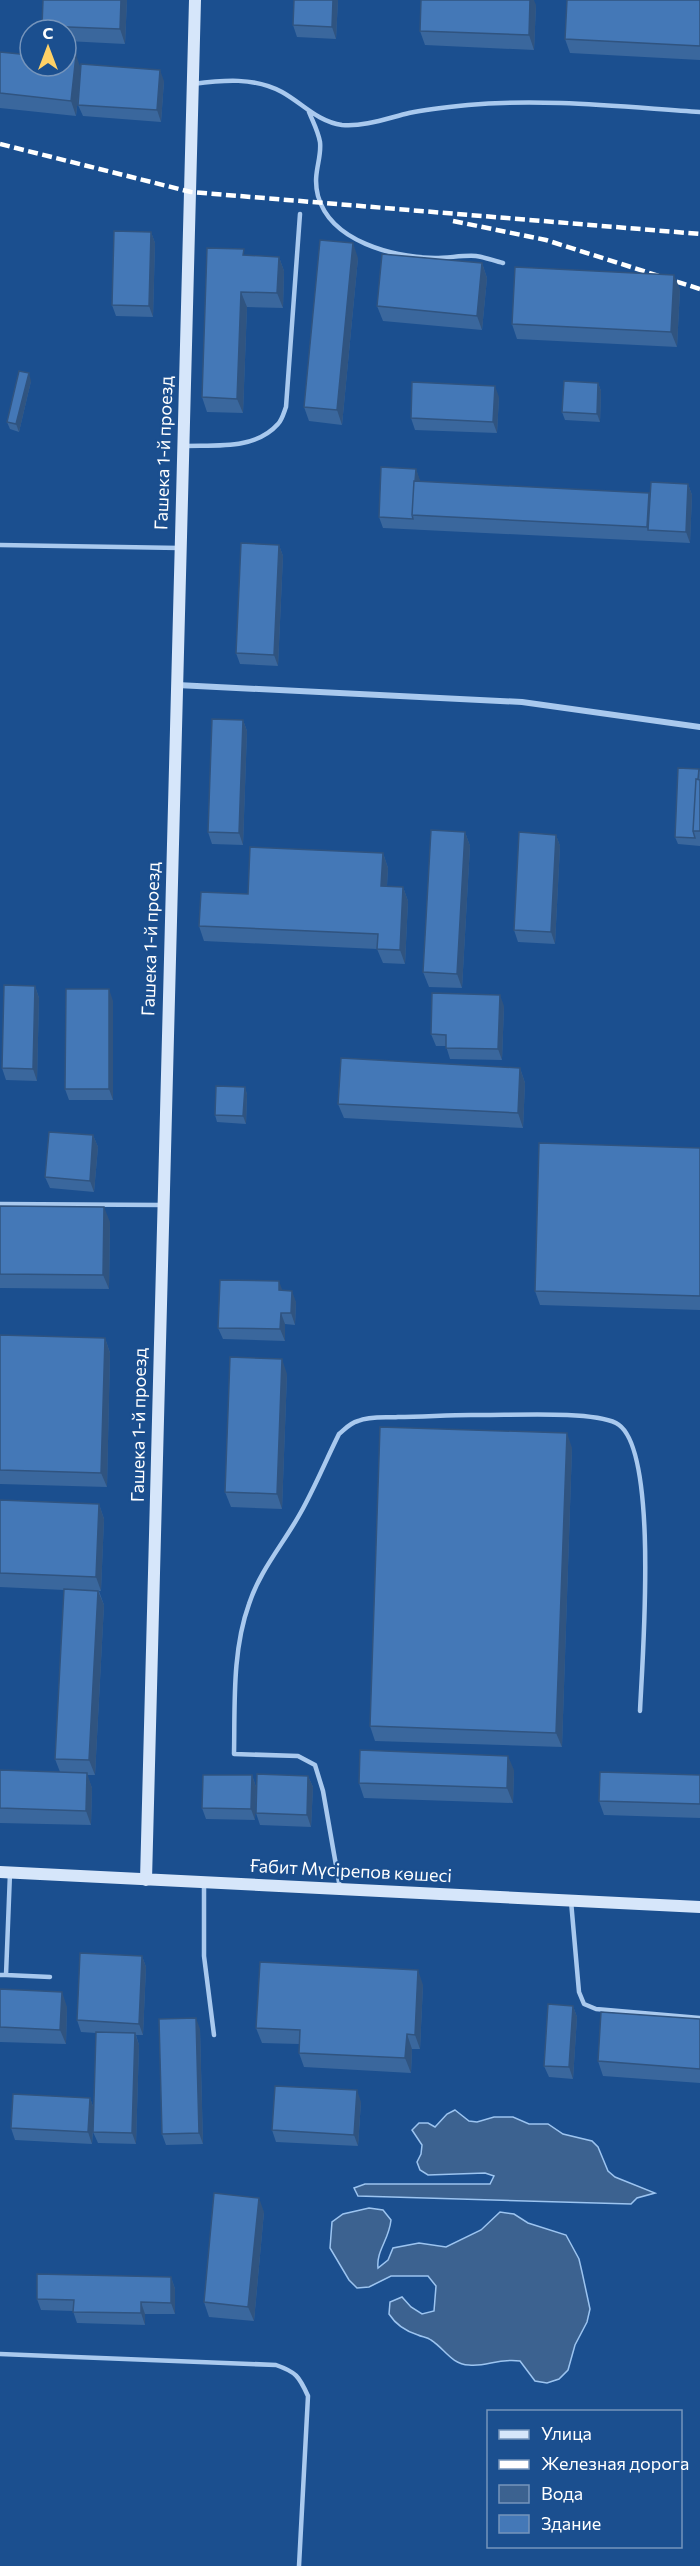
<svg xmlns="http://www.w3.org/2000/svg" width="700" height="2566" font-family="Commissioner,sans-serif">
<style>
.water{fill:#3c6290;stroke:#9cc4f0;stroke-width:1.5}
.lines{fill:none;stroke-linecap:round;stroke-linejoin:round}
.service{stroke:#a9c9ee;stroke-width:4.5}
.minor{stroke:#a9c9ee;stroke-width:6}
.secondary{stroke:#d6e6fa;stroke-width:12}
.rail{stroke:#fff;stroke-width:4.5;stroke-dasharray:10 4.5;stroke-linecap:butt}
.wall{fill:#3a679d}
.shaded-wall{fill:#305480}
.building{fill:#4478b7;stroke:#305480;stroke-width:1.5}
.labels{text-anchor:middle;stroke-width:4.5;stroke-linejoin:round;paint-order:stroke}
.street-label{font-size:18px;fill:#fff;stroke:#1b4f8f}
</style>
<rect width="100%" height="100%" fill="#1b4f8f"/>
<path class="water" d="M455,2110L469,2121L477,2122L494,2117H513L529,2124H548L563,2134L592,2141L598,2147L608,2171L615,2177L655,2193L637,2198L631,2204L358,2196L354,2188L365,2184H490L494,2176L485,2173L428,2175L420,2170L417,2162L421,2154L422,2145L412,2130L419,2123H428L435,2127L447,2114Z
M369,2208L383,2210L391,2220C389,2240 376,2251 378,2268L388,2260L393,2248L419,2243L446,2247L481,2230L500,2212L514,2214L528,2223L566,2235L579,2259L582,2272L590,2309L587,2322L575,2345L568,2370L559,2379L547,2383L535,2381L520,2361C497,2358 487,2367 469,2365C451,2364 445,2349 431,2340C427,2337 422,2337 418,2335C405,2331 396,2325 389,2314L390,2302L402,2297L411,2307L422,2314L434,2311L436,2286L428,2276H391L369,2287L357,2288L349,2280L330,2248L332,2222L343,2214Z"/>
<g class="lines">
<path class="service" d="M193,84C223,80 254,77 282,92C302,103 318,122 342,125C364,127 388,118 409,113C428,109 448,107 468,105C545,98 623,107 700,112
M309,112C313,122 318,131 320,142C322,160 312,173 318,196C331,242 393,257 435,258C449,258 463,255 476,256C485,257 494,261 503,263
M185,446C216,445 255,450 278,424C282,420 284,412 286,407L300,214
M0,545L180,548
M0,1204L162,1205
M204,1883V1956L214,2035
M340,1888L323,1791L315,1765L298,1756L234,1754C235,1705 232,1651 249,1604C260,1570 284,1543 301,1512C315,1487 326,1460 339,1434C345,1429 350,1423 358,1421C370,1416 385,1418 398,1417C422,1417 447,1415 471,1415C504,1416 589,1410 616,1423C660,1445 642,1662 640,1711
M571,1901L579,1992L584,2004L596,2009L700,2018
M0,1975H6L10,1873
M6,1975L50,1977
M0,2354L276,2365C296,2372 299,2376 308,2396L299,2566"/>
<path class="minor" d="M177,685L522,702L700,727"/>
<path class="secondary" d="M0,1872L700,1907
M146,1880L195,0"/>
<path class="rail" d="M0,144L191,192L700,234
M453,221L546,240L700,289"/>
</g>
<path class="wall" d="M127,0L125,44L66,41V30H44L42,26Z
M294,0H338L336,39L297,37L293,25Z
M700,0V60L570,53L565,39Z
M536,5L534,50L425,45L420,31Z
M0,52L81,69L164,81L161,122L83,116L78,105L81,72L76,116L0,108Z
M151,232L155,243L153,317L116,316L112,305Z
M246,256L279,257L284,271L283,308L247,307L243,413L207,412L202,397Z
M358,258L342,425L309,421L304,407Z
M482,263L487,278L482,330L383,321L377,306Z
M680,289L677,347L517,339L512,324Z
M31,381L19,432L10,429L7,422Z
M598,383L601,391L600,422L565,420L562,412Z
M499,397L497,433L415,430L411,418Z
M416,469L420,482L650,496L688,484L692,495L690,543L383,528L379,517Z
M279,545L283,556L278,666L240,664L236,653Z
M243,720L247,731L243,845L212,844L208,832Z
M699,769L700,772V846L678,844L675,837Z
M465,832L470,846L462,988L429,987L423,972Z
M556,835L560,846L555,944L518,942L514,930Z
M383,853L388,868L387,886L403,887L408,901L405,964L383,963L377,949L204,941L199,926L248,894Z
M35,986L39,998L37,1081L6,1080L2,1068Z
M113,1001V1100H69L65,1089Z
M504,1006L502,1060L450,1059L446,1046H436L431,1034Z
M520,1068L525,1083L523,1128L344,1118L338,1104Z
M245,1087L247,1095L246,1124L217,1122L215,1115Z
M93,1135L98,1147L94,1192L50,1188L45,1177Z
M700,1148V1310L540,1305L535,1291Z
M0,1206L110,1222L109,1289L0,1288Z
M283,1291L296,1302L295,1325L285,1324V1341L223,1339L218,1328Z
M0,1335L105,1338L110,1353L107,1487L0,1484Z
M287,1374L282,1509L231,1507L225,1492Z
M572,1448L562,1747L375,1741L370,1726Z
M0,1500L99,1504L104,1519L101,1591H99L104,1605L95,1775H87L92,1788L91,1825L0,1823V1770L60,1772L55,1759L64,1590L0,1587Z
M514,1770L513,1803L364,1798L359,1783Z
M252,1775L256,1787L255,1820L206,1819L202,1808Z
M700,1775V1818L604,1815L599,1801Z
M308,1776L313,1787L311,1827L260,1825L256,1813Z
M142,1956L146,1967L143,2035H136L139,2045L136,2144L98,2143L93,2132L94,2115L92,2144L15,2140L11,2128L90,2098L94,2109L96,2033L81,2032L77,2020Z
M423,1985L420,2049H412L411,2073L304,2067L299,2053V2044L262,2043L256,2028Z
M0,1989L67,2007L66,2044L0,2042Z
M573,2006L577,2017L573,2079L549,2077L544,2066Z
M700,2019V2083L603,2076L598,2061Z
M200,2029L203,2144L166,2145L162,2134Z
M361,2102L358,2146L276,2142L272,2130Z
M264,2212L254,2321L209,2317L204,2302Z
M171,2277L175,2289V2314H145V2325L77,2323L73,2311L41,2310L37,2299Z"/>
<path class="shaded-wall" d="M121,0H127L125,44L120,29Z
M333,0H338L336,39L332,27Z
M530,0H534L536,5L534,50L529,35Z
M76,55L81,69L76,116L71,101Z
M160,70L164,81L161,122L157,110Z
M151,232L155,243L153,317L149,306Z
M353,243L358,258L342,425L337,410Z
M279,257L284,271L283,308L277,293Z
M482,263L487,278L482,330L477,316Z
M674,275L680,289L677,347L671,332Z
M241,292L247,307L243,413L237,399Z
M29,373L31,381L19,432L16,424Z
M598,383L601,391L600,422L597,414Z
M495,386L499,397L497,433L493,422Z
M416,469L420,480L418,516L413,515Z
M688,484L692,495L690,543L686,532Z
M649,493L654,508L648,530L647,527Z
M279,545L283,556L278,666L274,655Z
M243,720L247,731L243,845L239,833Z
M465,832L470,846L462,988L457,974Z
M556,835L560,846L555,944L551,932Z
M383,853L388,868L386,901L381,886Z
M403,887L408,901L405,964L400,950Z
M35,986L39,998L37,1081L33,1069Z
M109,989L113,1001V1100L109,1089Z
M500,995L504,1006L502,1060L498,1049Z
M520,1068L525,1083L523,1128L518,1113Z
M245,1087L247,1095L246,1124L243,1116Z
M93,1135L98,1147L94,1192L90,1181Z
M104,1207L110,1222L109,1289L103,1275Z
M279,1281L283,1292L279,1290Z
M292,1291L296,1302L295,1325L291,1313Z
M281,1313L285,1324V1341L280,1329Z
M105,1338L110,1353L107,1487L101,1473Z
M282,1359L287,1374L282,1509L277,1494Z
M567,1433L572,1448L562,1747L556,1733Z
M99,1504L104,1519L101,1591L96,1577Z
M98,1591L104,1605L95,1775L89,1760Z
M508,1756L514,1770L513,1803L507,1788Z
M87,1773L92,1788L91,1825L86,1811Z
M252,1775L256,1787L255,1820L251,1809Z
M308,1776L313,1787L311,1827L307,1815Z
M142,1956L146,1967L143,2035L139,2024Z
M418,1970L423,1985L420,2049L415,2035Z
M62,1992L67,2007L66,2044L60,2030Z
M573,2006L577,2017L573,2079L569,2067Z
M196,2018L200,2029L203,2144L199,2133Z
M135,2033L139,2045L136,2144L132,2133Z
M407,2034L412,2049L411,2073L405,2058Z
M357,2090L361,2102L358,2146L354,2135Z
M90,2098L94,2109L92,2144L88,2132Z
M259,2198L264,2212L254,2321L248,2307Z
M171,2277L175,2289V2314L171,2303Z
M141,2302L145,2314V2325L141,2313Z"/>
<path class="building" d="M43,0H121L120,29L42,26Z
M294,0H333L332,27L293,25Z
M421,0H530L529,35L420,31Z
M567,0H700V46L565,39Z
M0,52L30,55V66H66V54L76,55L71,101L0,93Z
M81,64L160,70L157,110L78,105Z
M114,231L151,232L149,306L112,305Z
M320,240L353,243L337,410L304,407Z
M207,248L244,249L243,255L279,257L277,293L241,292L237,399L202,397Z
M382,254L482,263L477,316L377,306Z
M515,267L674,275L671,332L512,324Z
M19,371L29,373L16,424L7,422Z
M564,381L598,383L597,414L562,412Z
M412,382L495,386L493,422L411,418Z
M381,467L416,469L415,481H414L412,515L413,519L379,517Z
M414,481L649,493L647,527L412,515Z
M651,482L688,484L686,532L648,530Z
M241,543L279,545L274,655L236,653Z
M212,719L243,720L239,833L208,832Z
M678,768L699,769L698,779H696L693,831L695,838L675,837Z
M696,779L700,780V831H693Z
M431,830L465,832L457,974L423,972Z
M519,832L556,835L551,932L514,930Z
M250,847L383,853L381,886L403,887L400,950L377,949L378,934L199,926L201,892L248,894Z
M4,985L35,986L33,1069L2,1068Z
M66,989H109V1089H65Z
M432,993L500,995L498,1049L446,1048V1035L431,1034Z
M341,1058L520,1068L518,1113L338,1104Z
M216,1086L245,1087L243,1116L215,1115Z
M49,1132L93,1135L90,1181L45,1177Z
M539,1143L700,1148V1296L535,1291Z
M0,1206L104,1207L103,1275L0,1274Z
M220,1280L279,1281V1290L292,1291L291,1313H281L280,1329L218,1328Z
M0,1335L105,1338L101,1473L0,1470Z
M230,1357L282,1359L277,1494L225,1492Z
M380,1427L567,1433L556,1733L370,1726Z
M0,1500L99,1504L96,1577L0,1573Z
M64,1589L98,1591L89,1760L55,1759Z
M360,1750L508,1756L507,1788L359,1783Z
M0,1770L87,1773L86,1811L0,1808Z
M600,1772L700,1775V1804L599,1801Z
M257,1774L308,1776L307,1815L256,1813Z
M203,1775H252L251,1809L202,1808Z
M80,1953L142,1956L139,2024L77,2020Z
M260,1962L418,1970L415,2035L407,2034L405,2058L299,2053L300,2030L256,2028Z
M0,1989L62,1992L60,2030L0,2027Z
M548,2004L573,2006L569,2067L544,2066Z
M601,2012L700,2019V2069L598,2061Z
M196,2018L199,2133L162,2134L159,2019Z
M96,2032L135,2033L132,2133L93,2132Z
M275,2086L357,2090L354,2135L272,2130Z
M13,2094L90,2098L88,2132L11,2128Z
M214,2193L259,2198L248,2307L204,2302Z
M37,2274L171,2277V2303L141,2302V2313L73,2312L74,2300L37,2299Z"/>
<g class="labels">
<g class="street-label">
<text transform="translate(164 453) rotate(-88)" y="6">Гашека 1-й проезд</text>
<text transform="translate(151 939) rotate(-88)" y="6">Гашека 1-й проезд</text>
<text transform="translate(139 1425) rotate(-89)" y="6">Гашека 1-й проезд</text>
<text transform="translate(351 1871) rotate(3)" y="6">Ғабит Мүсірепов көшесі</text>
</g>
</g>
<rect x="487" y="2410" width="195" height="138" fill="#1b4f8f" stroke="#7695bc" stroke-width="1.5"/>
<rect x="499" y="2430" width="30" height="9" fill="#d6e6fa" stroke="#7695bc" stroke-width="1.5"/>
<text x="541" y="2440" font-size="18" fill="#ffffff">Улица</text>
<rect x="499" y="2460" width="30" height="9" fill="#ffffff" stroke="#7695bc" stroke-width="1.5"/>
<text x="541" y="2470" font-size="18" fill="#ffffff">Железная дорога</text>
<rect x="499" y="2485" width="30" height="18" fill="#3c6290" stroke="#7695bc" stroke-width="1.5"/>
<text x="541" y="2500" font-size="18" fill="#ffffff">Вода</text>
<rect x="499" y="2515" width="30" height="18" fill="#4478b7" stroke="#7695bc" stroke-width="1.5"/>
<text x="541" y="2530" font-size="18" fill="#ffffff">Здание</text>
<g transform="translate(48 48)"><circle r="28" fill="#1b4f8f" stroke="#7695bc" stroke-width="1.5"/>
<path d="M0-4.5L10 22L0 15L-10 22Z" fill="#ffd166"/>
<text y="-9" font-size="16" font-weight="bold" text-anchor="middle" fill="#ffffff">С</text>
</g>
</svg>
